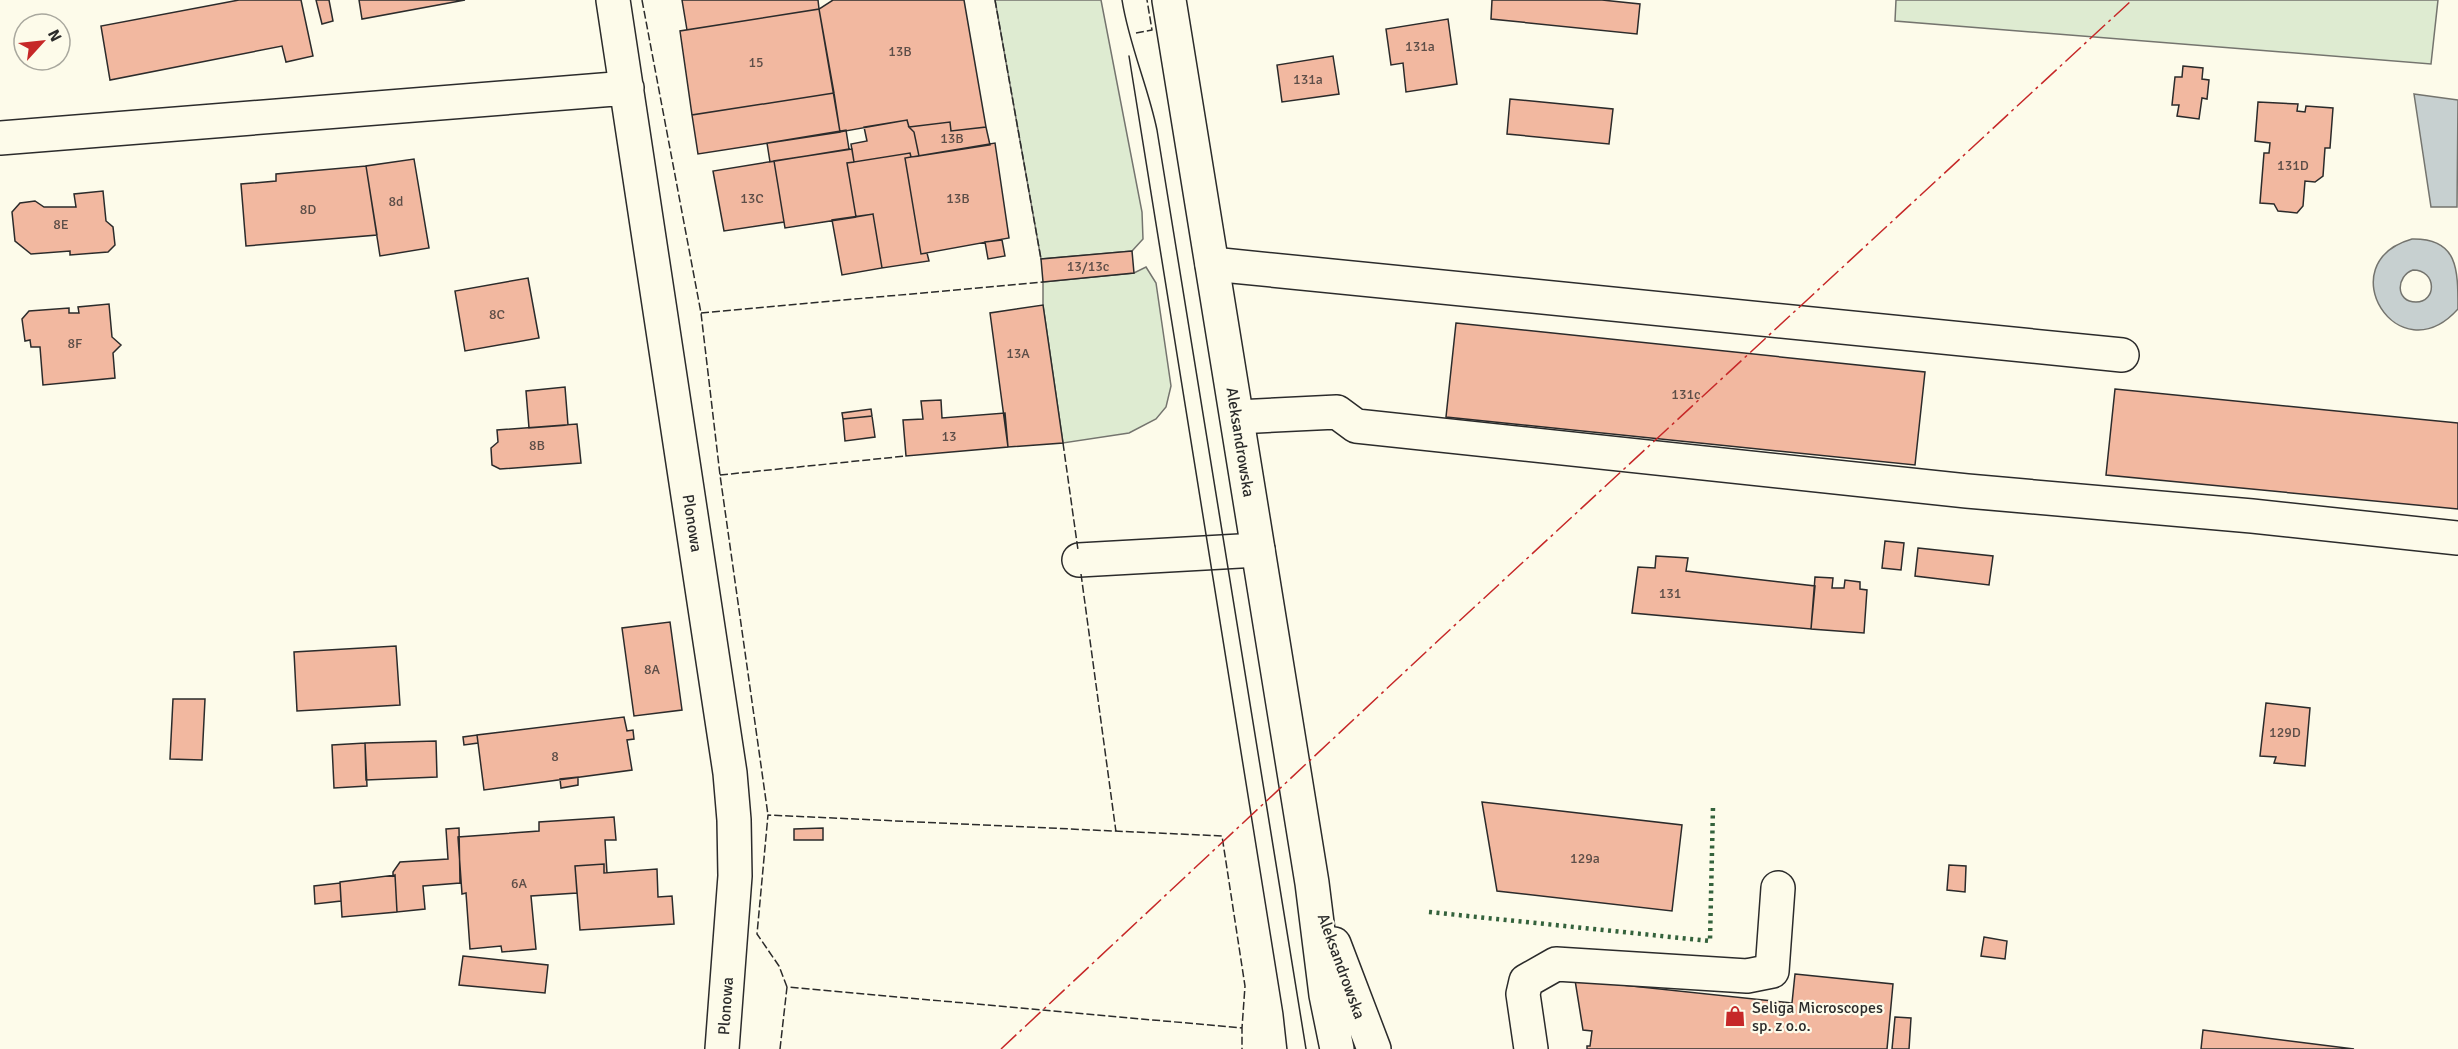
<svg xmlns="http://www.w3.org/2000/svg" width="2458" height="1049" font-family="Signika,sans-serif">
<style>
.green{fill:#deebd1;stroke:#74746e;stroke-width:1.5}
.water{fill:#c7d0d0;stroke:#74746e;stroke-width:1.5;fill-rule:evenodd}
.building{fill:#f2b8a0;stroke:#2b2b2b;stroke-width:1.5}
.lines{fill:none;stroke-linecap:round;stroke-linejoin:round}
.minor-casing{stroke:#2b2b2b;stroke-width:36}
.major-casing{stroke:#2b2b2b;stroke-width:36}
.minor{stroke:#fdfbea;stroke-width:33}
.major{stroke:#fdfbea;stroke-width:33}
.tram{stroke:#2b2b2b;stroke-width:1.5}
.hedge{stroke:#34623c;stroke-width:4.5;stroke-dasharray:3 4.5;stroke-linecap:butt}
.fence{stroke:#2b2b2b;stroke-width:1.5;stroke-dasharray:8 3;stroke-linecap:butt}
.power{stroke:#c62828;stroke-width:1.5;stroke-dasharray:21 4.5 3 4.5;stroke-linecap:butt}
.labels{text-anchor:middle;stroke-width:4.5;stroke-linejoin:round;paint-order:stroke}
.number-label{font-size:14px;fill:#5d4e48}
.street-label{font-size:16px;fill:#2b2b2b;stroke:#fdfbea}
.poi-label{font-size:16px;fill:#2b2b2b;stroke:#fdfbea;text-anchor:start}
</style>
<rect width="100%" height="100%" fill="#fdfbea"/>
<path class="green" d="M995,0H1101L1142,212L1143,239L1132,251L1041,259Z
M1896,0H2438L2431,64L1895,21Z
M1146,267L1156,283L1171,386L1166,407L1156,419L1129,433L1063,443L1043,305V282L1134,273Z"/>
<path class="water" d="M2414,94L2458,100L2457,207H2431Z
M2412,239C2458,238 2458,269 2458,309C2398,376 2328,263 2412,239ZM2413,270C2437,270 2437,302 2416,302C2395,302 2396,276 2413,270Z"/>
<path class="building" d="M239,0H301L313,56L286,62L282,46L110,80L101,26Z
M316,0H329L333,21L322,24Z
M359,0H465L362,19Z
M682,0H818L819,9L687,30Z
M833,0H964L986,127L951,131L950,122L909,127L907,120L840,132L819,9Z
M1492,0H1602L1640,4L1637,34L1491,19Z
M819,9L834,93L692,115L680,31Z
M1448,19L1457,84L1406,92L1403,63L1391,65L1386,29Z
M1333,56L1339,94L1282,102L1277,65Z
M2183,66L2203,68L2202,79L2209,80L2207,99L2202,98L2199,119L2177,116L2179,105H2172L2175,77H2182Z
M834,93L840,132L698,154L692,115Z
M1510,99L1613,109L1609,144L1507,134Z
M2258,102L2298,104L2297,111L2305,112L2306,106L2333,108L2330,148H2325L2323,176L2315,182L2305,181L2303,206L2297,213L2278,211L2274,204L2260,203L2264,153H2269L2270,143L2255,141Z
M907,120L909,127L914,132L919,156L911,157L910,153L854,162L851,144L867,141L864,127Z
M950,122L951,131L986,127L990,145L919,156L914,132L909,127Z
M846,130L849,149L770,162L767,143Z
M995,143L1009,238L921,254L905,158Z
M852,149L854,162L847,163L856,217L785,228L774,161Z
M910,153L911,157L905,158L921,254L927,253L929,261L882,268L873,214L856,217L847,163Z
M414,159L429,248L380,256L366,166Z
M774,161L784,222L724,231L713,171Z
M366,166L377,235L246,246L241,184L276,181V174Z
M103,191L106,221L113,227L115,245L108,252L70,255V251L31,254L15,241L12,212L20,203L35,201L44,207H76L74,194Z
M873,214L882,268L842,275L832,220Z
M1002,240L1005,256L988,259L985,242Z
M1132,251L1134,273L1043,282L1041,259Z
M528,278L539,338L465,351L455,291Z
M109,304L112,337L121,345L113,353L115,378L43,385L40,347H31L30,340L25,341L22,319L29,311L69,308V313H79L78,307Z
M1043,305L1063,443L1008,447L990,313Z
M1456,323L1925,372L1915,465L1446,417Z
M565,387L568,425L529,428L526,391Z
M2115,389L2458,423V509L2106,475Z
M941,400L942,418L1005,413L1008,447L906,456L903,420L923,419L921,401Z
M871,409L872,416L843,419L842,413Z
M872,416L875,437L845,441L843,419Z
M577,424L581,463L500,469L492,465L491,448L498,442L497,430Z
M1885,541L1904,543L1901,570L1882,568Z
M1918,548L1993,556L1989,585L1915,576Z
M1656,556L1688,558L1686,571L1815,586L1811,629L1632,613L1638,567L1655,568Z
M1815,577L1833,578L1832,588H1844L1845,580L1860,582V589L1867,590L1864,633L1811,629Z
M670,622L682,710L634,716L622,628Z
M396,646L400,705L297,711L294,652Z
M173,699H205L202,760L170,759Z
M2266,703L2310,708L2305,766L2274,763L2276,757L2260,756Z
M624,717L627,731L633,730L634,739L627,740L632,770L484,790L477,735Z
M477,735L478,743L464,745L463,737Z
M436,741L437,777L366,780L365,743Z
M365,743L367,786L334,788L332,745Z
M578,777V785L561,788L560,779Z
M1482,802L1682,825L1672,911L1497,891Z
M614,817L616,840H605L607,873H604V864L575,866L577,893L531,896L536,949L502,952L501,946L470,949L466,893L462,894L458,837L539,831V822Z
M459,828L460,883L423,886L425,909L397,912L395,875L393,876V872L400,862L448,859L446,829Z
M823,828V840H794V829Z
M604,864V873L657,869L658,897L672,896L674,924L580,930L575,866Z
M1949,865L1966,866L1965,892L1947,890Z
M395,875L397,912L342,917L340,882Z
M340,883L341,901L315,904L314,886Z
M1984,937L2007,941L2005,959L1981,956Z
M463,956L548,965L545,993L459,985Z
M1795,974L1893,984L1887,1049H1587V1046H1590L1592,1031L1583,1030L1575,980L1792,1003Z
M1895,1017L1911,1018L1909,1049H1892Z
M2203,1030L2354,1049H2201Z"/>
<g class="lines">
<defs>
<path id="minor" d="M613,0L730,773L734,820L735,876L722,1049
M0,138L627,88
M1212,264L2122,355
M1237,417L1337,412L1356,426L1967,491L2252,516L2458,538
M1079,560L1258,550
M1531,1049L1523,994L1526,981L1556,964L1747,976L1772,971L1778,888"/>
<path id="major" d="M1169,0L1312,883L1326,995L1337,1049
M1334,944L1374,1049"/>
</defs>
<use href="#minor" class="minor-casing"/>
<use href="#major" class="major-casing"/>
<use href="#minor" class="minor"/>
<use href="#major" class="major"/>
<path class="tram" d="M1122,0C1129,45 1148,86 1157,130L1306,1049
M1129,56L1283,1013L1287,1049"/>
<path class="hedge" d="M1429,912L1710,941L1713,807"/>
<path class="fence" d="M642,0L701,313L720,475L768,815
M995,0L1041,259
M1136,33L1152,30L1147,0
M701,313L1043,282
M1063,443L1078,550
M720,475L906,456
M1081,574L1116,832
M787,987L779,966L757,934L768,815L1222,836L1245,986L1242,1028
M780,1049L787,987L1242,1028V1049"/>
<path class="power" d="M1001,1049L1442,637L2132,0"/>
</g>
<defs>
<symbol id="shop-bare" viewBox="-9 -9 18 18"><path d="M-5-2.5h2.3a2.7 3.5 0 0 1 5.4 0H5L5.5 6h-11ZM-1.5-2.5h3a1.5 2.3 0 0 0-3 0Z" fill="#c62828" stroke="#fdfbea" stroke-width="2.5" paint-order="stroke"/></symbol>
</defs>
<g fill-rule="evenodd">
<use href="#shop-bare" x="1720" y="1001" width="30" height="30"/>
</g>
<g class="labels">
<g class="number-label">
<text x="1420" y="51">131a</text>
<text x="900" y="56">13B</text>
<text x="756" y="67">15</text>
<text x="1308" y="84">131a</text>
<text x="952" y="143">13B</text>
<text x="2293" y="170">131D</text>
<text x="752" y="203">13C</text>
<text x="958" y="203">13B</text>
<text x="396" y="206">8d</text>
<text x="308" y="214">8D</text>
<text x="61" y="229">8E</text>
<text x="1088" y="271">13/13c</text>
<text x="497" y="319">8C</text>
<text x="75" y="348">8F</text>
<text x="1018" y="358">13A</text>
<text x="1686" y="399">131c</text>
<text x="949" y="441">13</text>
<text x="537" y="450">8B</text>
<text x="1670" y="598">131</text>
<text x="652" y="674">8A</text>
<text x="2285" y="737">129D</text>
<text x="555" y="761">8</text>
<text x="1585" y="863">129a</text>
<text x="519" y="888">6A</text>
</g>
<g class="street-label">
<text transform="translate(1241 442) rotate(81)" y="6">Aleksandrowska</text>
<text transform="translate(693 523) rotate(81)" y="6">Plonowa</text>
<text transform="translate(1342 966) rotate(70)" y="6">Aleksandrowska</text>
<text transform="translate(725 1006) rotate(-86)" y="6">Plonowa</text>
</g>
<g class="poi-label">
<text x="1752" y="1013">Seliga Microscopes<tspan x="1752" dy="18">sp. z o.o.</tspan></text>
</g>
</g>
<g transform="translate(42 42) rotate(63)"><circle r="28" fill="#fdfbea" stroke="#a9a89e" stroke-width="1.5"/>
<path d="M0-4.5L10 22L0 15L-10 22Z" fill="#c62828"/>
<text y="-9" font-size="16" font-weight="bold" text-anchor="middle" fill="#2b2b2b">N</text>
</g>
</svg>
